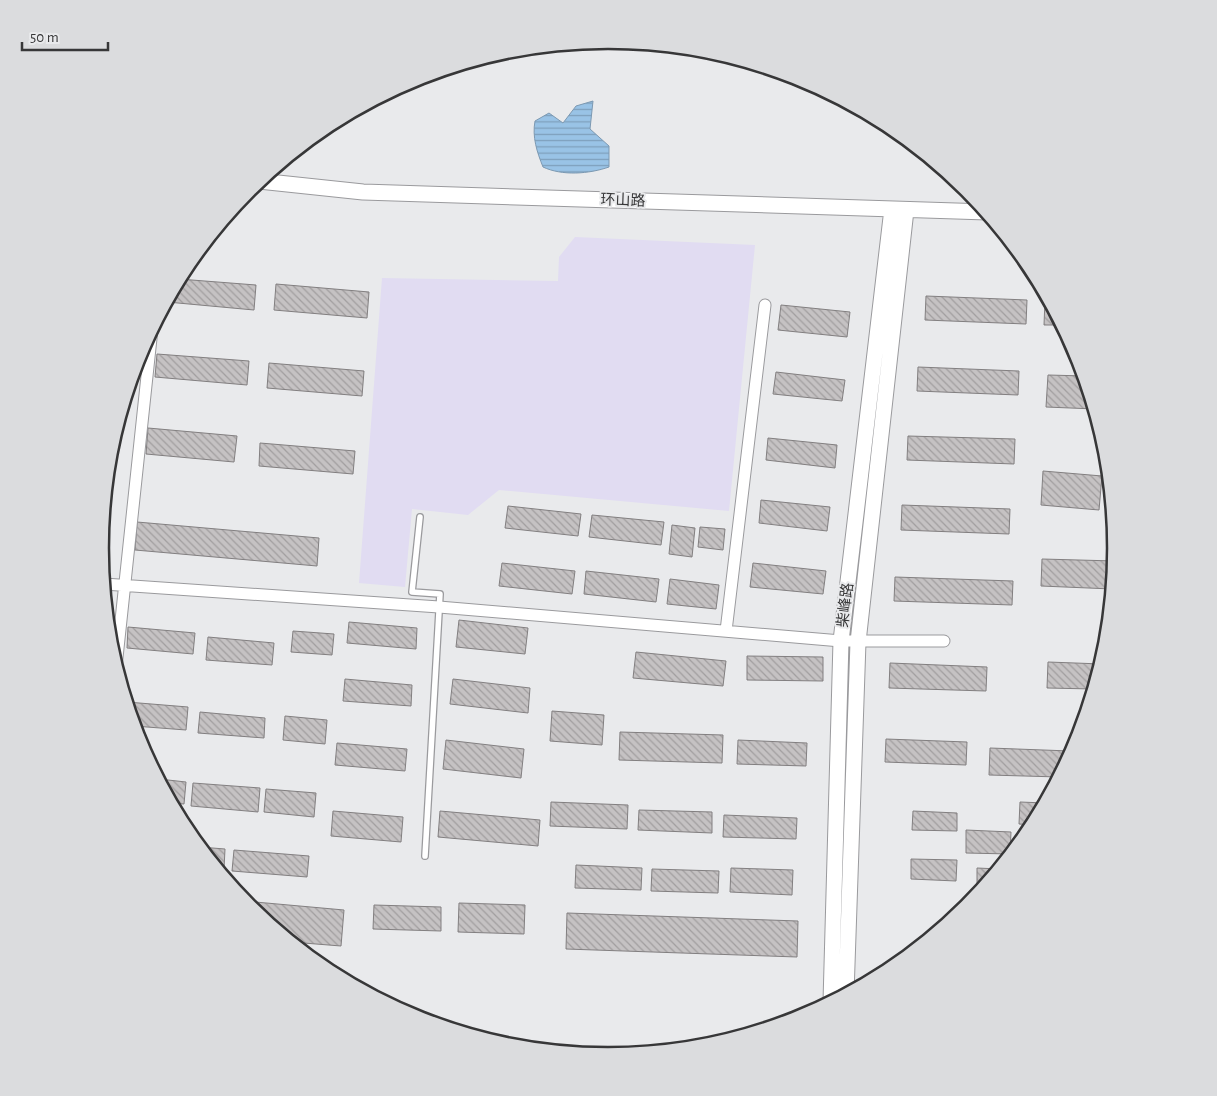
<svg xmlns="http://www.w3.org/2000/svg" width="1217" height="1096" font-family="'Alegreya Sans','Noto Sans SC',sans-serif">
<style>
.education{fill:#e1dcf2}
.water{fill:url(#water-rules);stroke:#7c99b2}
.building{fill:url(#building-back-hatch);stroke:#827f80}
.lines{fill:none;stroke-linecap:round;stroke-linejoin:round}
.lane-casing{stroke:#9a9a9d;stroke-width:8}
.street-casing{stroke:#9a9a9d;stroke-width:13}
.secondary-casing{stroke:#9a9a9d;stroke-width:17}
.lane{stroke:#fff;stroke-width:5.5}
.street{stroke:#fff;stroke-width:11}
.secondary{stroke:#fff;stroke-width:15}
.labels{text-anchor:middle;stroke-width:4;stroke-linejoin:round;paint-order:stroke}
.street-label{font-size:15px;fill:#373738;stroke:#e9eaec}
.rim{fill:none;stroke:#373738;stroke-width:2.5}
</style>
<defs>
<pattern id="water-rules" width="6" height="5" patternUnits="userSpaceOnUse" patternTransform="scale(1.25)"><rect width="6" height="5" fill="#99c3e6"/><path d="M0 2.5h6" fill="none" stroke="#7e9fbb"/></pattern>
<pattern id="building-back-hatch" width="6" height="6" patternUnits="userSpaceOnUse" patternTransform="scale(1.25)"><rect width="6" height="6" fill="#c5c2c3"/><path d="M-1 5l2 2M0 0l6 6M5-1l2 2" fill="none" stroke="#a19e9f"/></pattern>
</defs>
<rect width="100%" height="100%" fill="#e9eaec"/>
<path class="education" d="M575,237L755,245L729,511L499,490L468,515L412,509L405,587L359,583L382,278L558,281L559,257Z"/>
<path class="water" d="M593,101L590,129L609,146V167C589,174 562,176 543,167C537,152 532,137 535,121L549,113L563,123L576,106Z"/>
<path class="building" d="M179,279L256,285L254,310L167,302Z
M276,284L369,292L367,318L274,310Z
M926,296L1027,300L1026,324L925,320Z
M1045,300H1049L1063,325H1044Z
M781,305L850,312L847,337L778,330Z
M157,354L249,361L247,385L155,377Z
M269,363L364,371L362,396L267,388Z
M918,367L1019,371L1018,395L917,391Z
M776,372L845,380L842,401L773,394Z
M1048,375L1085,376L1095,409L1046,407Z
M148,428L237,436L234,462L146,454Z
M908,436L1015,439L1014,464L907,460Z
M768,438L837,445L835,468L766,460Z
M260,443L355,451L353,474L259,466Z
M1043,471L1102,476L1099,510L1041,505Z
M761,500L830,507L827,531L759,523Z
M902,505L1010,509L1009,534L901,530Z
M508,506L581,514L578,536L505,528Z
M592,515L664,522L661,545L589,537Z
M137,522L319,538L317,566L135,550Z
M672,525L695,528L692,557L669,554Z
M700,527L725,529L723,550L698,547Z
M1042,559L1115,561L1112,589L1041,586Z
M502,563L575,571L572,594L499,586Z
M753,563L826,571L823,594L750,587Z
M586,571L659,579L656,602L584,594Z
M895,577L1013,581L1012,605L894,601Z
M670,579L719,585L716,609L667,604Z
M459,620L528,628L525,654L456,647Z
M349,622L417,628L416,649L347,643Z
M128,627L195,633L193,654L127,648Z
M293,631L334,634L332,655L291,652Z
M208,637L274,643L272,665L206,660Z
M636,652L726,661L723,686L633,678Z
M747,656L823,657V681L747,680Z
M1048,662L1102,664L1094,689L1047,688Z
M890,663L987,667L986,691L889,688Z
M345,679L412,685L411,706L343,701Z
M453,679L530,688L528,713L450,704Z
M127,702L188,707L186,730L134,726Z
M552,711L604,715L602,745L550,741Z
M200,712L265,718L264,738L198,733Z
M285,716L327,720L325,744L283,740Z
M620,732L723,735L722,763L619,760Z
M886,739L967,742L966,765L885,762Z
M446,740L524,749L521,778L443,769Z
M738,740L807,743L806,766L737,764Z
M337,743L407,749L405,771L335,765Z
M990,748L1070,751L1069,758L1059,777L989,775Z
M159,779L186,782L184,804L172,803Z
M193,783L260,788L258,812L191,806Z
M266,789L316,793L314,817L264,812Z
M551,802L628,805L627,829L550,826Z
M1020,802L1045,803L1034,825L1019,824Z
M639,810L712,812V833L638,830Z
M333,811L403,817L401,842L331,836Z
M440,811L540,820L538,846L438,837Z
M913,811L957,813V831L912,830Z
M724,815L797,818L796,839L723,837Z
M966,830L1011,832L1010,854L966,853Z
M200,847L225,849L224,869L217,868Z
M234,850L309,856L307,877L232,871Z
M911,859L957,860L956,881L911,879Z
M576,865L642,868L641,890L575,888Z
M731,868L793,870L792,895L730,892Z
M977,868L999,869L985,887L977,886Z
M652,869L719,871L718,893L651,891Z
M244,901L344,910L341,946L291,942Z
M459,903L525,905L524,934L458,932Z
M374,905L441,907V931L373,929Z
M567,913L798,921L797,957L566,949Z"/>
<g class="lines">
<defs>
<path id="lane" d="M420,517L412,592L440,594L425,856"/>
<path id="street" d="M104,584L439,607L841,641H944
M726,631L765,305
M116,667L152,329"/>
<path id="secondary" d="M259,181L363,192L987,212
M846,994L858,642L906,210
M831,1002L841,641L892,209"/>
</defs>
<use href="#lane" class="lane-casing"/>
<use href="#street" class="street-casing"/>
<use href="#secondary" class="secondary-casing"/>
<use href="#lane" class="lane"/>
<use href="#street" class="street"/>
<use href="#secondary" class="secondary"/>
</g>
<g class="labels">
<g class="street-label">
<text transform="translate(623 200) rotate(2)" y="5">环山路</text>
<text transform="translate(845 605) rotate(-83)" y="5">柴峰路</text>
</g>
</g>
<path d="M0 0H1217V1096H0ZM109 548a499 499 0 1 1 998 0a499 499 0 1 1-998 0Z" fill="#dbdcde" fill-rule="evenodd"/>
<path class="rim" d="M109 548a499 499 0 1 1 998 0a499 499 0 1 1-998 0Z"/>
<path d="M22 42v8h86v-8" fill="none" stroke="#373738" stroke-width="2.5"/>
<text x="30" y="42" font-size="15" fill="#373738" stroke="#e9eaec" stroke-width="4" paint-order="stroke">50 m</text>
</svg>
